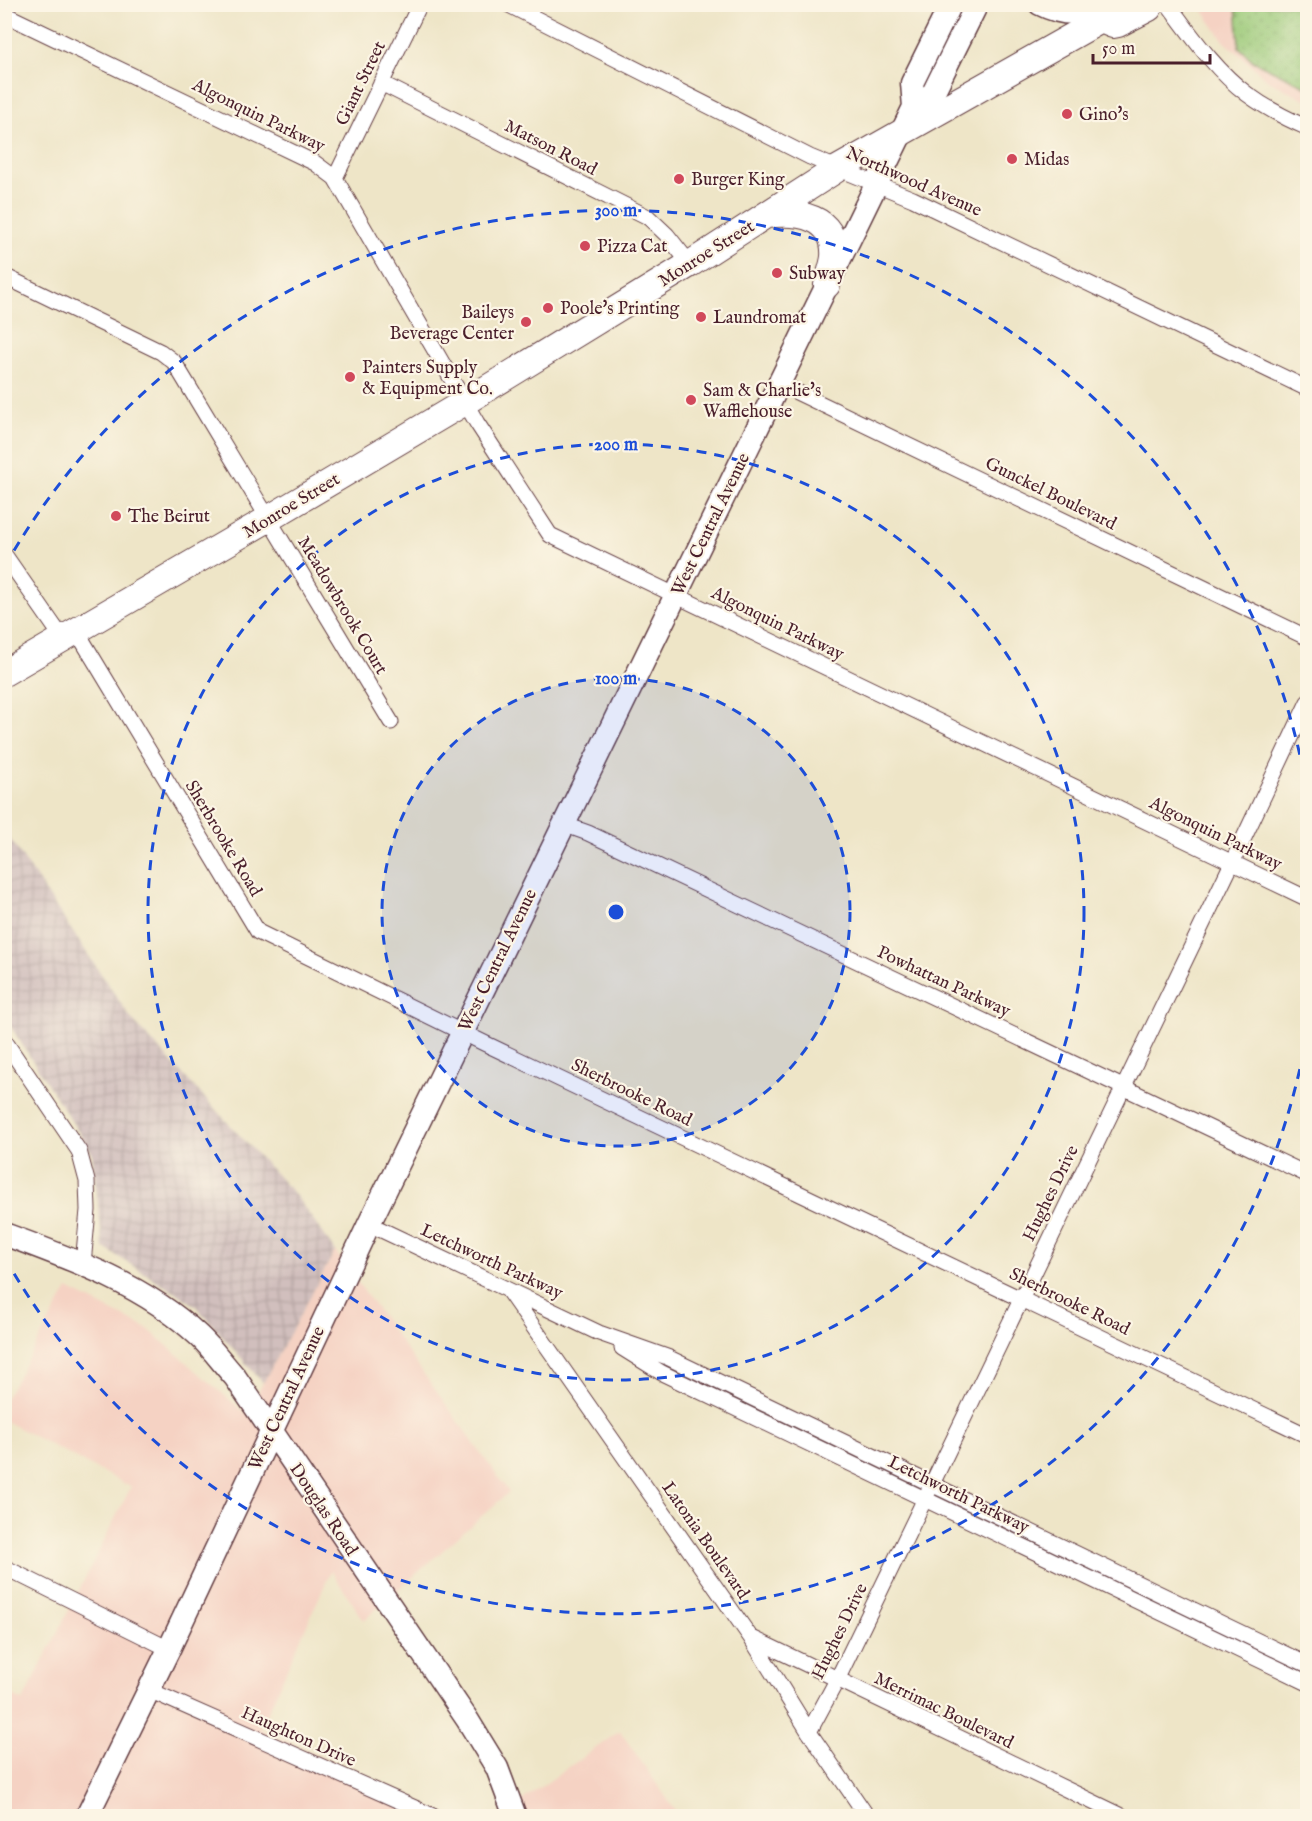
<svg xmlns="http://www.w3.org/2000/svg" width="1312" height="1821" font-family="'IM FELL English',serif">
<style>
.built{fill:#f5d2c3}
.industrial{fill:url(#industrial-grid)}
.grass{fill:url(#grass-dots);stroke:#727451;stroke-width:1.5}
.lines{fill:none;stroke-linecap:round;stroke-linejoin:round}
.street-casing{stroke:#633d42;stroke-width:17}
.secondary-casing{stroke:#633d42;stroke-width:25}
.primary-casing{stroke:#633d42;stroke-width:28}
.street{stroke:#fff;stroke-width:15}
.secondary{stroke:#fff;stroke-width:22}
.primary{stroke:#fff;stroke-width:26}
.ring{fill:none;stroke:#1d4ed8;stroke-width:3;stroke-dasharray:10 8}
.poi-dot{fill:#d1495b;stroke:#fcf5e5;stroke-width:2}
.labels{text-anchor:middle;stroke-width:4.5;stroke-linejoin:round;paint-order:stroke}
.street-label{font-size:18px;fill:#4a1f2b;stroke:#fcf5e5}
.poi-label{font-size:18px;fill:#4a1f2b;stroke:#fcf5e5;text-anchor:start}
.centre{fill:#1d4ed8;stroke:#fcf5e5;stroke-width:3}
.ring-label{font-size:18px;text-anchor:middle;font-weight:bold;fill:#1d4ed8;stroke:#fcf5e5;stroke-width:4.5;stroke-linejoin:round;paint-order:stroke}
</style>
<defs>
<pattern id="industrial-grid" width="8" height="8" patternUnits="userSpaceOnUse" patternTransform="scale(1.5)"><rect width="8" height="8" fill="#d1bfbd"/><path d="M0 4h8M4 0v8" fill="none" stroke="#b5a4a3"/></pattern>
<pattern id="grass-dots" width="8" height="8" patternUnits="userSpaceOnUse" patternTransform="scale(1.5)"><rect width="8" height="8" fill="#9ac977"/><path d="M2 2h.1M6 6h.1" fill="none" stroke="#86ac67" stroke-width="1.8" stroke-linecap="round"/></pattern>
</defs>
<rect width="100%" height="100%" fill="#fcf5e5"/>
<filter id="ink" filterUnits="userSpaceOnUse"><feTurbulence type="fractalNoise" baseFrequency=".0167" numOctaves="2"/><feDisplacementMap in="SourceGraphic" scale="12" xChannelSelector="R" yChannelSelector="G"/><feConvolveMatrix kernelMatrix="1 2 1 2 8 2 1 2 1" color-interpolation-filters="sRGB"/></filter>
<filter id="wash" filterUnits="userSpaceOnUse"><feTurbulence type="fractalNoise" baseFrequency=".008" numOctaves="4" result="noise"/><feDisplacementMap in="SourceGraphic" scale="24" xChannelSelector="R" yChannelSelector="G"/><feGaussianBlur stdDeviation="1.35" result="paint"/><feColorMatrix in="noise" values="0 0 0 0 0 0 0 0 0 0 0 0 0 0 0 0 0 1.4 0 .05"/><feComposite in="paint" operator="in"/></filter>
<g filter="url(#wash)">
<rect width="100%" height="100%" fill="#eee5c7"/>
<path class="built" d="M1205,5H1307V100L1270,82L1224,41L1203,11Z
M335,1251L509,1492L364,1620L331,1571L260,1729L447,1816H5L4,1692L23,1701L131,1487L5,1421V1399L68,1289L148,1329L246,1414Z
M620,1731L679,1816H500Z"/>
<path class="industrial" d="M4,830L132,1020L296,1196L335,1251L263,1383L195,1305L103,1247L92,1153L5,1018Z"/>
<path class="grass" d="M1236,5H1307V87L1253,61L1239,47Z"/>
</g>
<g filter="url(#ink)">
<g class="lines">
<defs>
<path id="street" d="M507,4L810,157L913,199L1308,389
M1168,4C1192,36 1215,70 1247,94C1266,108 1287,119 1308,128
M4,14L315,163L335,178L477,423L550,535L1308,899
M381,83L648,217L667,235L690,264
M335,178L420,4
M4,276L161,352L174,362L391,722
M778,383L1308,638
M4,554L63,639
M76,630L258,932L484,1043L1308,1436
M563,824L588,833L1308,1175
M4,1040L79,1151L87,1181L88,1210L83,1264
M369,1224L599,1333L667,1357L1308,1665
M509,1292L751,1638L809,1732L867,1816
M622,1348L662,1373L1308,1683
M4,1567L169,1649
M752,1638L1122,1816
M149,1690L433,1816
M809,1732L837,1680L932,1484L1232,863L1308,702"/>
<path id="secondary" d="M1040,4C1061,15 1083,16 1104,4
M914,107L933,93L977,4
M4,1234C72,1259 145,1285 199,1336C212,1348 223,1364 235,1377L467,1719L497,1768L515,1816
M87,1816L169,1649L369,1224L914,107L912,83L951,4"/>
<path id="primary" d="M1101,20L1113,25L1118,24L1149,8L1151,4
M767,215C798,211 837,216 834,257C833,266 829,276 827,285
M4,673L268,519L465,402L690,264L837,169L1101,20L1106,4"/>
</defs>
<use href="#street" class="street-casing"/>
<use href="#secondary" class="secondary-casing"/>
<use href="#primary" class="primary-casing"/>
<use href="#street" class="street"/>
<use href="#secondary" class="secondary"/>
<use href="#primary" class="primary"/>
</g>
</g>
<circle cx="616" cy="912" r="234" fill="#1d4ed8" fill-opacity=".12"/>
<g class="ring">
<circle cx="616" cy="912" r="234"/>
<circle cx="616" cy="912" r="468"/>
<path d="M1307 1034A702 702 0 0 1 5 1258M5 566A702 702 0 0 1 1307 790"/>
</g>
<g class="poi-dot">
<circle cx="1067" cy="114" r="6"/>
<circle cx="1012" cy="159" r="6"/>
<circle cx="679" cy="179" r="6"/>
<circle cx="585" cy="246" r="6"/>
<circle cx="777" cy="273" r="6"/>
<circle cx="548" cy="308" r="6"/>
<circle cx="701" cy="317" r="6"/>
<circle cx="526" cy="322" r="6"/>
<circle cx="350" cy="377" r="6"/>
<circle cx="691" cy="400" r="6"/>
<circle cx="116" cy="516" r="6"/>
</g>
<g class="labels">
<g class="street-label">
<text transform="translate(360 83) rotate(-64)" y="6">Giant Street</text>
<text transform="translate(259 115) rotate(26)" y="6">Algonquin Parkway</text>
<text transform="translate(551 147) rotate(27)" y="6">Matson Road</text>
<text transform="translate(914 181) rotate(24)" y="6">Northwood Avenue</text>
<text transform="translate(706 253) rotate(-32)" y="6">Monroe Street</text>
<text transform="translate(1051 493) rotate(26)" y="6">Gunckel Boulevard</text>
<text transform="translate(291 505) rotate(-31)" y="6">Monroe Street</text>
<text transform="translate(710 524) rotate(-64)" y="6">West Central Avenue</text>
<text transform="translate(343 605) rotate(59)" y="6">Meadowbrook Court</text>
<text transform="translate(778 623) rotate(26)" y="6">Algonquin Parkway</text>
<text transform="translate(1216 833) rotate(26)" y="6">Algonquin Parkway</text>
<text transform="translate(224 838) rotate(59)" y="6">Sherbrooke Road</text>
<text transform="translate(497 960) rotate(-64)" y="6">West Central Avenue</text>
<text transform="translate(944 981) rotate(25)" y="6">Powhattan Parkway</text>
<text transform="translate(632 1092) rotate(26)" y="6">Sherbrooke Road</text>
<text transform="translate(1050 1193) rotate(-64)" y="6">Hughes Drive</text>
<text transform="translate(492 1261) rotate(25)" y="6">Letchworth Parkway</text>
<text transform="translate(1070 1301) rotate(26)" y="6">Sherbrooke Road</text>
<text transform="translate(286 1398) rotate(-65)" y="6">West Central Avenue</text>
<text transform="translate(959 1494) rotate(26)" y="6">Letchworth Parkway</text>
<text transform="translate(324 1509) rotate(56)" y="6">Douglas Road</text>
<text transform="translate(706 1540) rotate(55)" y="6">Latonia Boulevard</text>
<text transform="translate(839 1631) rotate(-64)" y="6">Hughes Drive</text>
<text transform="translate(944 1710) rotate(26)" y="6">Merrimac Boulevard</text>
<text transform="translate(299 1736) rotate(24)" y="6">Haughton Drive</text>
</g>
<g class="poi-label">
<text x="1079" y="120">Gino's</text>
<text x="1024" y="165">Midas</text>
<text x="691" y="185">Burger King</text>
<text x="597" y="252">Pizza Cat</text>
<text x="789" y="279">Subway</text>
<text x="560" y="314">Poole's Printing</text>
<text x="514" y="318" text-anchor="end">Baileys<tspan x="514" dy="21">Beverage Center</tspan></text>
<text x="713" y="323">Laundromat</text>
<text x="362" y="373">Painters Supply<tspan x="362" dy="21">&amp; Equipment Co.</tspan></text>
<text x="703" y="396">Sam &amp; Charlie's<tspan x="703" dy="21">Wafflehouse</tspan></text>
<text x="128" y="522">The Beirut</text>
</g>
</g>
<circle cx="616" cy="912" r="9" class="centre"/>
<g class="ring-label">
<text x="616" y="216">300 m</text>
<text x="616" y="450">200 m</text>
<text x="616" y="684">100 m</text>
</g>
<rect width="1312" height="1821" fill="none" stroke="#fcf5e5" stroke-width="24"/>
<path d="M1093 54v9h117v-9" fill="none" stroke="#4a1f2b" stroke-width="3"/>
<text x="1102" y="54" font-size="18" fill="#4a1f2b" stroke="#fcf5e5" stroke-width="4.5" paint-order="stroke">50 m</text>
</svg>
